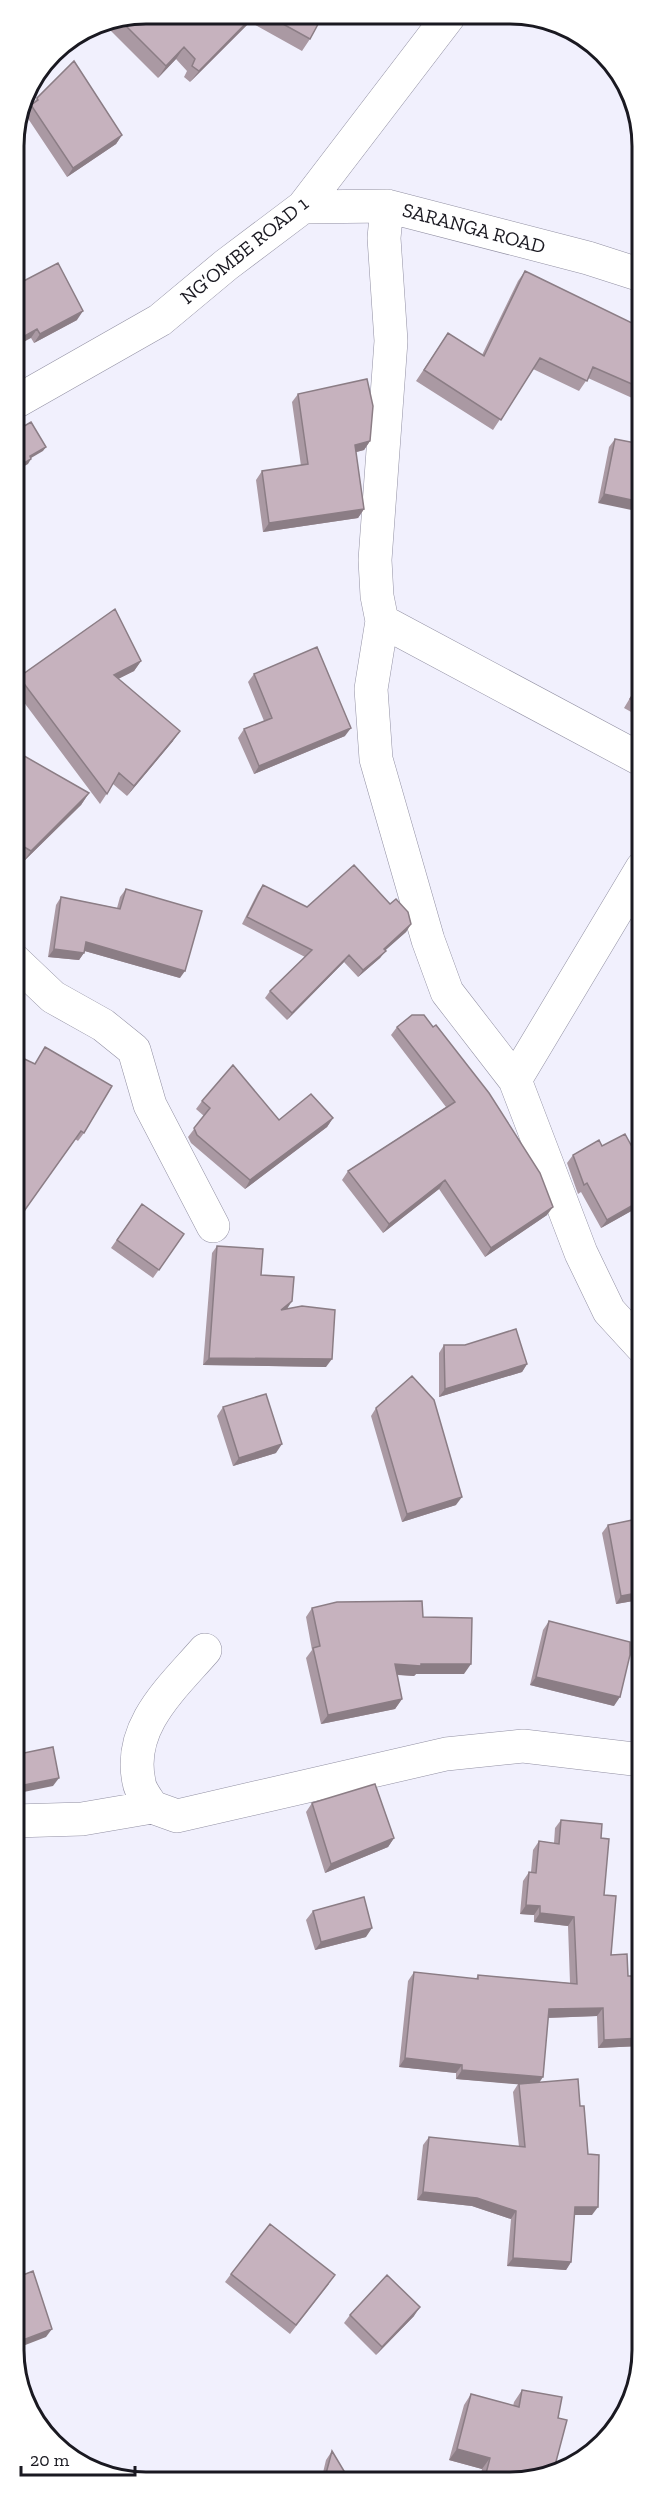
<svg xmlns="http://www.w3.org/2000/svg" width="656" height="2496" font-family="'Zilla Slab',serif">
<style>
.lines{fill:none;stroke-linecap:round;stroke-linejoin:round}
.minor-casing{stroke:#9290a3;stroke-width:34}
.minor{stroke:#fff;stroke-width:33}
.wall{fill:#aa99a3}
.shaded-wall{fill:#8b7d85}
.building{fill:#c6b2be;stroke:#8b7d85;stroke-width:1.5}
.labels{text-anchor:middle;stroke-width:4.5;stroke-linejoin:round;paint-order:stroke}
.street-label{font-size:20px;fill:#1a1921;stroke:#fff}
.rim{fill:none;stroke:#1a1921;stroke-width:3}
</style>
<rect width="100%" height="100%" fill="#f1f0fd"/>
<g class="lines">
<defs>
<path id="minor" d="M387,206L384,238L391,341L375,560L377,596L382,621L642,760
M303,207L387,206L588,258L641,275
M14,403L160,320L226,265L303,207L449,16
M382,621L371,689L376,759L428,940L447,992L515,1080L581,1253L609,1311L642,1347
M14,960L53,997L103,1025L134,1050L150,1105L213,1226
M515,1080L642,868
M205,1650C172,1688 127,1727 139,1782C140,1791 148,1800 152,1807L177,1816L446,1754L523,1746L642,1760
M14,1821L82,1819L152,1807"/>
</defs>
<use href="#minor" class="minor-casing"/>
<use href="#minor" class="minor"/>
</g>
<path class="wall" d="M146,14L323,15L310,39L302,51L250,22L190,82L184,77L187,71L176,59L158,78L108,28L114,20Z
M37,98L122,135L116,144L67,177L25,114Z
M525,271L637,326L641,317V402L588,378L579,391L533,369L493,430L416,381L448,333L482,355L518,281Z
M14,286L77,320L34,343L31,338Z
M298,394L370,441L364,450L356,452L364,509L358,518L263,532L256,480L262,471L301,466L292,402Z
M615,439L641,444L598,503L609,447Z
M141,661L134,671L118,679L173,741L127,796L113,784L100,804L14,689V684L19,677Z
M254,674L345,736L254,774L238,738L244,729L264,721L248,682Z
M642,678V718L624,708Z
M19,753L89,793L81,805L23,862L14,857V760Z
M263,885L307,907L390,904L411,924L406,932L385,950L380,958L358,977L344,962L287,1020L265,998L270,991L305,957L242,924L258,892Z
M126,889L180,978L85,951L79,960L48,957L56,905L61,897L117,908L120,897Z
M397,1027L547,1215L485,1257L439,1189L383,1233L342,1180L348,1171L446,1107L391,1035Z
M45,1047L84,1133L78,1141L75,1139L14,1225V1054L35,1064Z
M642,1071V1089L635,1081Z
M202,1101L279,1120L333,1118L327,1127L245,1189L191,1143L188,1137L204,1116L196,1109Z
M602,1146L642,1165V1205L601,1228L581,1192L578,1194L567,1163L573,1155Z
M142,1204L184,1234L153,1278L111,1248Z
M217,1246L261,1275L287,1309L326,1367L203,1365L212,1253Z
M642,1288V1305L635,1297Z
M444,1345H465L527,1364L522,1372L439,1397V1353Z
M223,1407L276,1453L233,1466L217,1416Z
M376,1408L456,1505L402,1522L371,1416Z
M642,1518V1595L639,1600L616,1604L602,1533L608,1525Z
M312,1608L423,1617L464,1674H416L414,1676L397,1675L402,1699L395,1709L321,1724L306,1658L312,1650L306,1617Z
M549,1621L614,1706L530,1685L543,1630Z
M312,1803L394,1838L388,1847L325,1873L306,1812Z
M561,1820L601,1838L604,1895L611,1955L628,1976H642V2043L640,2046L598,2048L597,2016L548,2018L539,2082L580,2106L592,2215H574L571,2262L566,2270L507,2266L511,2219L472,2206L417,2200L423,2145L429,2137L519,2147L513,2092L518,2084L456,2079V2073L399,2067L408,1981L414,1972L476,1979L478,1975L570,1983L568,1926L534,1922V1915L520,1914L523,1881L529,1872H531L533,1850L539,1841L554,1843L555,1828Z
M313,1911L366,1937L315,1950L306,1920Z
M231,2274L329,2284L290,2334L225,2282Z
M350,2315L414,2316L376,2355L344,2323Z
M522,2390L558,2418L528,2481H479L482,2469L449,2460L464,2405L471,2394L513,2406L514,2402Z
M332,2451L350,2481H321L326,2460Z"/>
<path class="shaded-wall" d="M255,14H256L250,22L190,82L199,71Z
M184,47L176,59L158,78L166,66Z
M122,135L116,144L67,177L73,168Z
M83,311L77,320L34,343L40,334Z
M37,329L31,338L14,347V342Z
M370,441L364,450L349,454L355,445Z
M46,447L43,451L26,461L30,456Z
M31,459L28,464L14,472V469Z
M604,494L641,502V512L598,503Z
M364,509L358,518L263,532L269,523Z
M141,661L134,671L106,685L114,675Z
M351,728L345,736L254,774L259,766Z
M180,731L173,741L127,796L134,786Z
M89,793L81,805L23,862L31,851Z
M411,924L406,932L379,956L384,949Z
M86,942L185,971L180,978L81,950Z
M54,949L84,953L79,960L48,957Z
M386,951L380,958L358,977L363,970Z
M349,955L344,962L287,1020L292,1013Z
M333,1118L327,1127L245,1189L250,1180Z
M445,1180L439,1189L383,1233L389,1224Z
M642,1200V1205L601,1228L607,1220Z
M553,1207L547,1215L485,1257L491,1248Z
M292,1301L287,1309L281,1310Z
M209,1358L332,1359L326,1367L203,1365Z
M527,1364L522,1372L439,1397L445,1389Z
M282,1444L276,1453L233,1466L239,1458Z
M462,1497L456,1505L402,1522L407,1514Z
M642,1592V1595L639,1600L616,1604L621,1596Z
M395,1664H471L464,1674H416L414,1676L388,1674Z
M536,1677L620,1697L614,1706L530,1685Z
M402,1699L395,1709L321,1724L328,1715Z
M59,1778L53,1786L14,1794V1787Z
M394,1838L388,1847L325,1873L331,1864Z
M526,1905L540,1906L534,1915L520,1914Z
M540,1913L574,1917L568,1926L534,1922Z
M372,1928L366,1937L315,1950L321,1942Z
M603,2008L597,2016L543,2018L549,2009Z
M642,2038V2043L640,2046L598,2048L604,2040Z
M405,2058L462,2065L456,2073L399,2067Z
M462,2070L543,2077L537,2086L456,2079Z
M423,2192L477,2198L516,2211L511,2219L472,2206L417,2200Z
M575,2207H598L592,2215H569Z
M513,2258L571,2262L566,2270L507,2266Z
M420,2307L414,2316L376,2355L382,2347Z
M52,2329L46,2337L15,2349V2343Z
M457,2449L490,2458L482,2469L449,2460Z"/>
<path class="building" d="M146,14H255L199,71L192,66L195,59L184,47L166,66L119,19Z
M265,14L323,15L310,39Z
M74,61L122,135L73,168L31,105L38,100L37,98Z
M58,263L83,311L40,334L37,329L14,342V286Z
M525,271L640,327L641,323V388L593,367L587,381L540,358L501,420L424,370L448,333L484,356Z
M367,379L373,406L370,441L355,445L364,509L269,523L262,471L308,464L298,394Z
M31,422L46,447L30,456L31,459L14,469V432Z
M615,439L641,444V502L604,494Z
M115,609L141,661L114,675L180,731L134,786L119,773L107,794L19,677Z
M317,647L351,728L259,766L244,729L272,718L254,674Z
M642,680V706L630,699Z
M19,753L89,793L31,851L14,841V762Z
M354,865L390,904L396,899L408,912L411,924L384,949L386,951L363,970L349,955L292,1013L270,991L312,950L247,917L263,885L307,907Z
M126,889L202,911L185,971L86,942L84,953L54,949L61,897L120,909Z
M412,1015H424L433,1027L436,1025L489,1093L540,1173L553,1207L491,1248L445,1180L389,1224L348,1171L455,1102L397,1027Z
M45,1047L112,1086L84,1133L81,1131L17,1221L14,1219V1054L35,1064Z
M233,1065L279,1120L311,1094L333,1118L250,1180L197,1135L194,1128L210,1108L202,1101Z
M625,1134L642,1165V1200L607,1220L587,1183L584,1185L573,1155L599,1140L602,1146Z
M142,1204L184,1234L159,1270L117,1240Z
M217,1246L263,1249L261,1275L294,1277L292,1301L281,1310L302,1306L335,1310L332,1359L209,1358Z
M516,1329L527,1364L445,1389L444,1345H465Z
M412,1376L434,1400L462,1497L407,1514L376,1408Z
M266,1394L282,1444L239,1458L223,1407Z
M642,1518V1592L621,1596L608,1525Z
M422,1601L423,1617L472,1618L471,1664H421V1666L395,1664L402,1699L328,1715L313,1648L320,1646L312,1608L337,1602Z
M549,1621L630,1642V1655L620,1697L536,1677Z
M53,1747L59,1778L14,1787V1755Z
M375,1784L394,1838L331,1864L312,1803Z
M561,1820L602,1824L601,1838L609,1839L604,1895L616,1896L611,1955L627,1954L628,1976H642V2038L604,2040L603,2008L549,2009L543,2077L462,2070V2065L405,2058L414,1972L478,1979V1975L577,1984L574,1917L540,1913V1906L526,1905L529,1872L536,1873L539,1841L559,1844Z
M364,1897L372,1928L321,1942L313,1911Z
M578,2079L580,2106H584L588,2154L599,2155L598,2207H575L571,2262L513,2258L516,2211L477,2198L423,2192L429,2137L525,2147L519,2084Z
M270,2224L335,2275L296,2325L231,2274Z
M15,2269L18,2277L33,2271L52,2329L15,2343Z
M387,2275L420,2307L382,2347L350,2315Z
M522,2390L562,2397L558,2418L567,2420L553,2473L528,2481H484L490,2458L457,2449L471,2394L519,2407Z
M29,2398L69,2449L66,2451L52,2444Z
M332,2451L350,2481H324Z"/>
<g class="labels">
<g class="street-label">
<text transform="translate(474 228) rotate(15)" y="7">SARANGA ROAD</text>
<text transform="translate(244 250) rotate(-39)" y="7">NG’OMBE ROAD 1</text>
</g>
</g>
<path d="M0 0H656V2496H0ZM146 24H510A122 122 0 0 1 632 146V2350A122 122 0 0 1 510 2472H146A122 122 0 0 1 24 2350V146A122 122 0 0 1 146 24Z" fill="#fff" fill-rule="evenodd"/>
<path class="rim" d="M146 24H510A122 122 0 0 1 632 146V2350A122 122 0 0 1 510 2472H146A122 122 0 0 1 24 2350V146A122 122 0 0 1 146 24Z"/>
<path d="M21 2466v9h114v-9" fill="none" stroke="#1a1921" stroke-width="3"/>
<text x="30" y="2466" font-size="18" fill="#1a1921" stroke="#ffffff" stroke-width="4.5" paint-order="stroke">20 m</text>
</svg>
